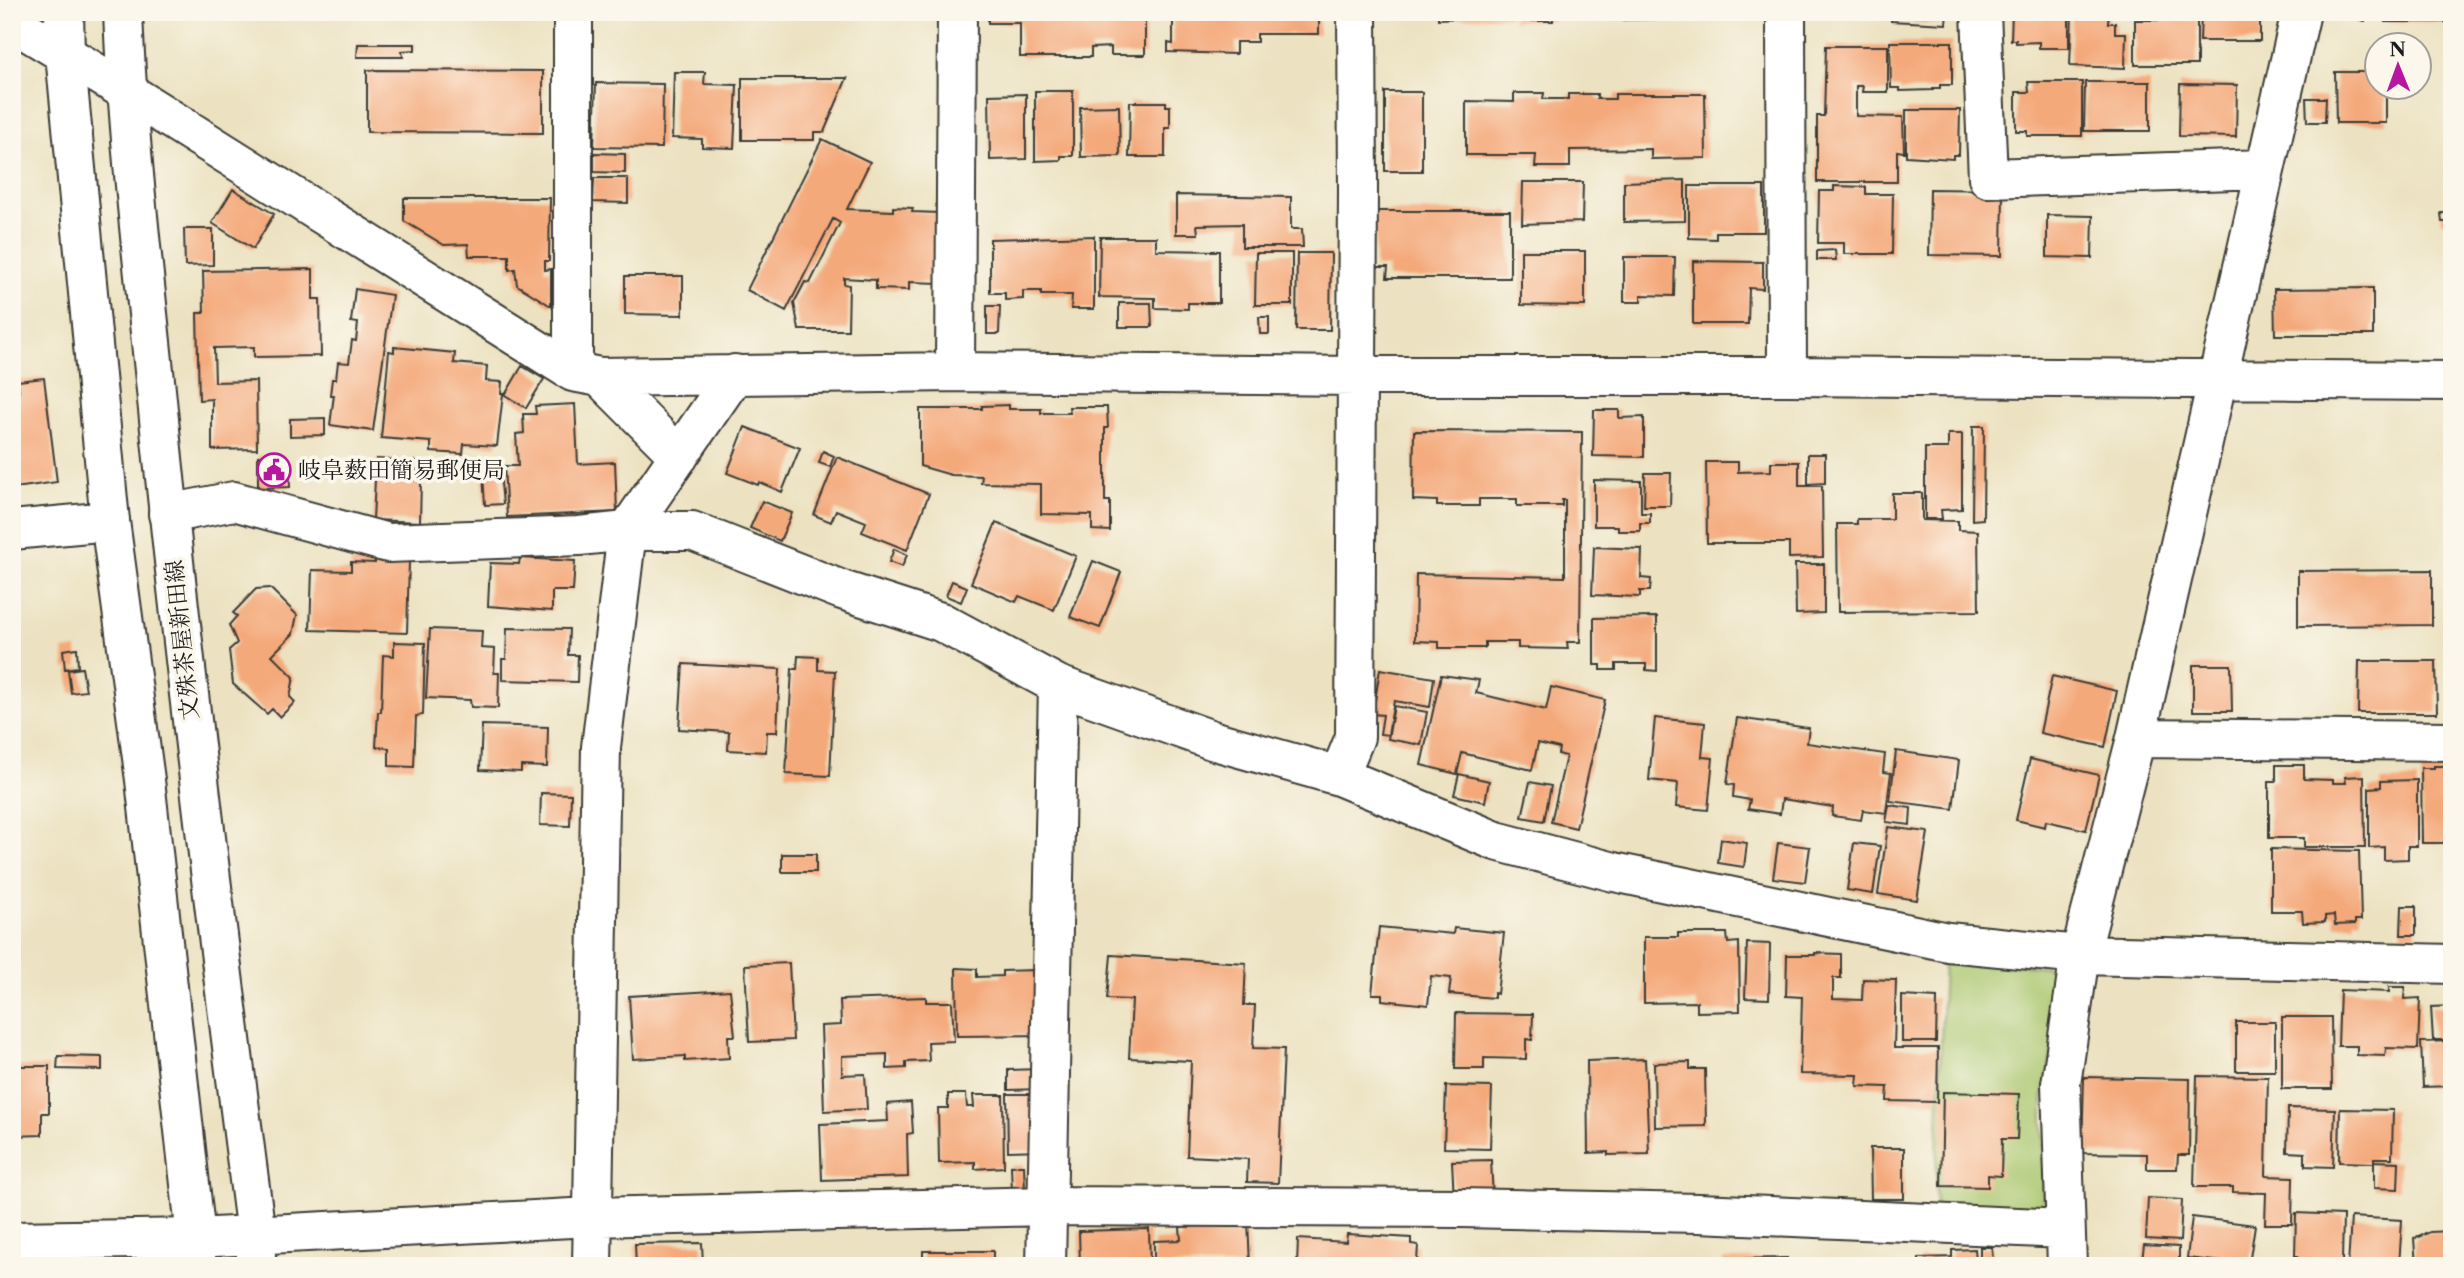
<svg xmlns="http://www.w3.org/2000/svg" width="2464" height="1278" font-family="'Libre Caslon Text','Noto Serif JP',serif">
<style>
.green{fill:#a9c66d;stroke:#627144;stroke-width:2}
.building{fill:#f4a97a}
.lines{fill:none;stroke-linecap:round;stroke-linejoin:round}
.minor-casing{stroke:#3b3a35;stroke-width:42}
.tertiary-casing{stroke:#3b3a35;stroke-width:42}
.secondary-casing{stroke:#3b3a35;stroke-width:42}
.minor{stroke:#fff;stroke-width:38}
.tertiary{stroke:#fff;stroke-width:38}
.secondary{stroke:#fff;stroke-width:38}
.labels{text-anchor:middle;stroke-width:7;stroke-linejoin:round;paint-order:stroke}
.poi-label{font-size:23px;fill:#1c1c1c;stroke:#fbf7ec;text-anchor:start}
.street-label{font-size:23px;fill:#1c1c1c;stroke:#fbf7ec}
</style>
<rect width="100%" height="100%" fill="#fbf7ec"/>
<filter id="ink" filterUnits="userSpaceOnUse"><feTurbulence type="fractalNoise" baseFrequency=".0143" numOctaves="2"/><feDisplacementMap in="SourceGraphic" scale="14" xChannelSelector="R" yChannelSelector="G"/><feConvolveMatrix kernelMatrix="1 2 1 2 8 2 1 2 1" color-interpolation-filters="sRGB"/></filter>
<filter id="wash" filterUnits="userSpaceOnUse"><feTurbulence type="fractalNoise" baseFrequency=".00686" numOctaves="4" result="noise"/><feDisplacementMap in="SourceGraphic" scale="28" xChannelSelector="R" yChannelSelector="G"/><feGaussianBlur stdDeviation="1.57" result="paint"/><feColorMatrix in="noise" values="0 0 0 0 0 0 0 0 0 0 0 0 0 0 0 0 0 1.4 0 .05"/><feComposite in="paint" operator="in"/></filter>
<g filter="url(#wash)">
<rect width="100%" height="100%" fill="#ece2c1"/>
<path class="green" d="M1944,958L2068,969L2043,1098V1213L1935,1212Z"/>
<g id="blocks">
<path class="building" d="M988,12H1145V55H1111V47L1091,48V57H1020V23H988Z
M1173,12H1319V34H1257V42H1236V54L1168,52V43L1173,44Z
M1438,12H1574V16H1553V21H1513V16L1438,19Z
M1593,12H1725V18L1609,20V18L1593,17Z
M1825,12H1889V15L1825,17Z
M1891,12H1947L1946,24L1891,21Z
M2012,12H2069V48H2039V42L2016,43V40H2011Z
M2072,12H2109L2108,23H2115V33H2126L2125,68L2070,66Z
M2201,12H2260V41H2200Z
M2356,12H2367L2365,21L2354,18Z
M2386,12H2452V22H2386Z
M2135,20H2197V65H2135Z
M1890,42H1952V85H1940V88H1933V90L1900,91V88H1891Z
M358,44H415V50L402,51L403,57H357Z
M1826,46H1888V92H1862L1863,86H1856V116L1903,117L1904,152L1897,151V182H1817V116H1824Z
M367,70L543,71V133L367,132Z
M674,72H705L704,84L737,85L734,148L702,147V139L672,138Z
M2335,72H2376V88H2386V123H2336Z
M742,78H847L824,132H814V140H742Z
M2028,82H2082V136H2027V131H2016V92H2029Z
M2085,82H2150V131H2084Z
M596,83L663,84L662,148L594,147Z
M2180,84L2237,85L2236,137L2179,136Z
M1035,91H1073V156H1061V160L1035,161Z
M1385,92H1422V171H1385Z
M1514,93H1544L1543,99H1568V94H1597V99H1615V94H1705L1706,158L1651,159V149L1570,150V167H1535L1536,155H1466V101L1514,102Z
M1026,94V159L990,160L989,95Z
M2306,98H2326L2325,122H2307Z
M1130,102H1166V106H1170V128H1165V157H1129Z
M1119,106L1120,156L1081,157L1080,107Z
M1906,110H1960L1959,155H1953V159L1906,156Z
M822,139L870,162L847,209L893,211V207L913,208L912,212L940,213V283L909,282V290L876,289V280L844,278V284L849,285L848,330H799L794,303L805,282L810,283L840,223L833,219L786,311L747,290Z
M594,153L625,154V173L594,172Z
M594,178H628V203L593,202Z
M1685,180V221L1624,222V182Z
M1523,182H1583L1582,222L1522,224Z
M1689,186H1764V232H1716V239L1689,238Z
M1834,186L1866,187V194H1893L1892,254H1844V243H1818L1819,191H1834Z
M233,189L274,214L253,249L212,223Z
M1930,189L2003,190L2002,256L1929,255Z
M1176,195L1291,197V229H1302L1303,247H1242V224L1197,225L1198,234H1176Z
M404,198H550L549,261H545V270L551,269V306L517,285L515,269L509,270V256H469L468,244L444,245L404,221Z
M1375,211H1510V278H1387L1388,267H1375Z
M2441,213H2452V222H2442Z
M2047,215L2093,216L2092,258L2047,257Z
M184,229H213V265L185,266Z
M1094,236V309H1071L1072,295H1041V291H1023V299L1005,300V293H990V239Z
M1100,237H1156V250L1219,251V303H1188V309L1155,308V298L1099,297Z
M1835,250L1836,260H1817V251Z
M1521,251H1585V306L1521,305Z
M1256,253H1292V305H1255Z
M1297,253H1331L1330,330H1296Z
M1624,257H1675L1674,296L1641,295V302H1624Z
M1693,261L1763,262V289L1749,288L1748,324H1693Z
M313,269V299H320L321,356L254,357V347L214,348L215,382L256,381L257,449L212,450V399L199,400L197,313H204L203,271Z
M625,276H683V315L625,314Z
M2373,288V335H2275L2274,289Z
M355,289L392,295L373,431L330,425L334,395H330L332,379H336L338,362L349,363L352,340L356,341L358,323L351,322Z
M1119,303H1151L1152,327H1119Z
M987,306H1000L999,334H987Z
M1259,317H1269V334H1260Z
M394,347L455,353L454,363L487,366L486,381L502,382L501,394H503L497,446L464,444L463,454L431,452V442L381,438L389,351L394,352Z
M522,366L544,379L526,408L505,395Z
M44,378L57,482L15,488L12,467V393L19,392L18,381Z
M575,404L578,464L615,462L617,512L507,517L504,466H518L516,434L524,433L523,414H536L535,406Z
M1009,405V409H1041V413H1070L1069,407H1107L1108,428H1105V501H1110V531L1092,530V515L1041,514V484L981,483L982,476L951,475L920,466V409H982V406Z
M1594,410H1619V418L1644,417V457L1593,456Z
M325,418V435L290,436V419Z
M1973,426H1984L1983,519L1972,520Z
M745,427L800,448L782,492L759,482L758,485L727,473Z
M1414,431L1582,432L1580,642H1567L1568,649L1518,648V642H1485V648H1439V642L1415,641L1416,574L1565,577V500H1562V506H1517V499H1479V506H1437V501L1413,500Z
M1948,434H1962V509L1941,510L1942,519H1925V448H1948Z
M823,451L834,456L830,467L819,463Z
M1808,454H1825V483L1808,484Z
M284,455V462H289L290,487L258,488V456Z
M837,457L929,494L907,550L862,532L866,522L836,510L831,522L814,515Z
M376,459L416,461L415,480H421L420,522L373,520Z
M1706,462H1738V472L1771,471V462H1799V486H1822L1823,557L1789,558V543H1707Z
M500,473L503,504L485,505L483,474Z
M1645,473H1671L1670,506H1644Z
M1594,480L1641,481V513H1650V523H1640V531H1618V526H1594Z
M1892,493H1922V520L1958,521V530L1978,531L1979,611L1838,612L1837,524H1857V519H1892Z
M762,501L792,513L780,541L750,528Z
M996,523L1076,556L1054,610L1019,596L1016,602L971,583Z
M1594,547L1642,549L1641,578L1651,579L1650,591H1640V597L1592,595Z
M894,549L907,555L902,567L889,562Z
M520,558L575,561L573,591H552V611L488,606L490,563L519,564Z
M375,559L409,561L407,633L310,630L312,570L351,571V562L375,563Z
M1093,561L1121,572L1100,628L1070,617Z
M1795,564H1824V613L1796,614Z
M2432,570V625L2298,626V571Z
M952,581L967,587L961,602L946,596Z
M270,588L297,615L293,634L272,655L294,677L290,697L295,702L280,717L272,709L267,714L233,684L229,650L237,643L229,625L237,616L233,613L256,589Z
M1657,617V671L1646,670V664H1616V670H1601V665H1594V618Z
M507,628L569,629L568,655H578L577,682L502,680V659H506Z
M430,629L482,631L481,648L495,649L494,673H499L498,708L471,707L470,700L426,698Z
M394,642L425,643L423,715L416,716L414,767L389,766V748L376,747L378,712H381L383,655L394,656Z
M77,648L78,667L65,669L63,650Z
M798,656L818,657V670L835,671L830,776L786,774L792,669H797Z
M2359,661H2436L2437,713H2358Z
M683,664L780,669L777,732H767L766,752L728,750L729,732L679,729Z
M2193,665H2231L2232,711H2193Z
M82,668L86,691L71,693L68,670Z
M1380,669L1434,678L1430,707L1394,701L1388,735L1380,734L1383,715L1373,714Z
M1441,675L1479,680L1476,693L1546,710L1551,687L1605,700L1576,828L1551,822L1566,756L1558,754L1559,748L1538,743L1532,770L1462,753L1457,774L1421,765Z
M2052,676L2117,691L2105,747L2040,733Z
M1394,706L1427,712L1421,745L1388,739Z
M1655,718L1705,723L1702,757L1713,758L1708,810L1676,807L1678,783L1649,780Z
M1737,718L1809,728L1807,743L1885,754L1883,772L1891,773L1886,813L1863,810L1861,820L1832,816L1833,807L1782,799L1780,814L1748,809L1750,800L1733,797L1734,785L1727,784Z
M482,725L548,727L547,767L521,766V772L480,770Z
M1896,751L1959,760L1953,809L1890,801Z
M2030,759L2099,775L2086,830L2046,821L2045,827L2016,820Z
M2276,765H2304V779L2333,780V783H2346L2345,777L2364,776L2365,847H2304V838H2269V781H2276Z
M2434,766H2452V840H2444V843H2422L2421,768H2434Z
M1459,774L1489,781L1485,802L1454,795Z
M2417,780V846H2408V859L2384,860V847L2369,848V788L2381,787V781Z
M1530,782L1551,786L1544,821L1522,817Z
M541,793L571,794L570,826L540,825Z
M1889,805L1911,808L1910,825L1886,822Z
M1888,827L1928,832L1917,900L1878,894Z
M1721,839L1747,843L1744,867L1718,863Z
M1778,843L1810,847L1805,882L1773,878Z
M1854,843L1880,846L1873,894L1847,890Z
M2271,849L2359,851L2361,920H2355V924L2335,925L2334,915L2325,916V922L2303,923L2302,911H2271Z
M782,854H816V872H782Z
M2402,906H2416V935H2401Z
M1379,927L1453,934L1454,928L1504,933L1497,994L1494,993V998L1449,994L1451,978L1431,976L1428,1005L1382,1000V994H1372Z
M1678,933H1727L1728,943L1739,942L1740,1011L1697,1012V1002L1644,1003V937H1678Z
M1747,943L1770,944L1769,999L1745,998Z
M1815,953L1841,954V978H1833V999L1862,1000L1863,979L1896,980L1894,1048H1938L1937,1102L1887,1101L1888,1087L1857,1086L1858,1075L1800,1074L1802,997L1786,996L1787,955H1815Z
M1111,955L1246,963L1244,1005H1255L1253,1048L1284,1049L1278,1183L1247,1182L1248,1159L1187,1156L1191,1061L1129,1058L1132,1000L1107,999Z
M789,963L793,1040L749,1042L745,965Z
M956,968L977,969V977L1002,976V971L1039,970L1040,1035L957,1036Z
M2389,987H2405L2404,999L2420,998L2418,1049L2386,1048L2385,1056L2357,1055V1046H2338L2340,990L2389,992Z
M730,990L735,1036H728L729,1058L685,1061V1056L633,1059L629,996Z
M1902,996L1937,998L1936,1042H1902Z
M926,997V1002H952L954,1041L928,1042L929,1061L906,1062V1068L887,1069V1054L842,1056V1075L865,1074L867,1109L824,1111L821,1026L841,1025L840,1000Z
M2452,1006V1040H2433L2431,1007Z
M1456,1013L1533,1014L1532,1040L1526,1039V1059L1484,1058V1069H1455Z
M2282,1017H2331L2332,1089H2282Z
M2236,1022H2275V1071H2236Z
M2452,1041V1086L2423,1087L2421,1042Z
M58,1056L102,1057V1070L57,1069Z
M1645,1059L1649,1154L1608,1155V1152L1588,1153L1587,1061Z
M1690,1062V1069H1705L1706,1126L1655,1127L1654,1063Z
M12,1066H49V1113H42V1135L12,1136Z
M1040,1069L1041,1089L1008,1090V1070Z
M2197,1076L2268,1077L2266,1176L2293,1177L2292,1224H2265L2266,1193L2233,1192V1187H2194Z
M2084,1077L2190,1079L2189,1155H2178L2177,1169H2147V1154L2082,1153Z
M1446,1086L1492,1087L1490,1149L1444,1148Z
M1943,1092L2019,1094L2017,1139H2002L2001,1176L1988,1175V1187L1941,1186Z
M948,1094H966L967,1107H974L973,1095H1003L1004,1167L975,1169V1162L939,1163L938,1108H948Z
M1007,1094H1041L1042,1150L1008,1151Z
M911,1102L913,1133L907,1134L908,1177L822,1180L820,1124L888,1121L887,1104Z
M2288,1108L2335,1109L2333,1167L2305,1166V1153L2287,1152Z
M2340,1109L2393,1110L2392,1158H2374V1163L2339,1162Z
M1870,1148H1904V1199H1871Z
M1491,1160L1493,1199L1454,1200L1452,1161Z
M2374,1161L2399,1162L2398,1189L2374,1188Z
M1024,1165L1025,1191H1012L1011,1166Z
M2148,1198L2182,1200L2180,1241L2146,1239Z
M2296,1213L2343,1215L2342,1262L2298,1261V1256H2295Z
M2192,1217L2255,1225L2249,1265L2187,1258Z
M2351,1217L2402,1220L2399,1266H2348Z
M1248,1220L1250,1266H1154V1241L1181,1240L1180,1227L1222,1225Z
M1149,1229L1150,1266H1080L1079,1231Z
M2452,1231V1266H2416L2414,1239L2430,1232Z
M1347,1234L1411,1238V1244L1418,1245L1417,1262L1427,1263V1266H1297L1298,1239L1346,1242Z
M702,1243L703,1266H636L635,1244Z
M2144,1245L2179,1247V1263L2142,1260Z
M1980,1247H1992L1993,1261H1980Z
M1975,1249L1976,1260H1979V1266H1919V1258L1952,1257V1250Z
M923,1251H993V1266H923Z
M1787,1258V1266H1723V1259Z
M1513,1261L1550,1263V1266H1513Z
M1586,1261H1666V1266H1586Z
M726,1263H778V1266H726Z"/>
</g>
</g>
<g filter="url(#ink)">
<use href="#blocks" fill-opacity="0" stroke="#3b3a35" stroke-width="2"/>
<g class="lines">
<defs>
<path id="minor" d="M1786,12L1787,376
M1981,12L1988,178L2265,169
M12,22L126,91L573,372L600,377L955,372L1356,376H1787L2452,381
M573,372V12
M955,372L957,12
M600,377L679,456
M168,514L234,501L388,543L579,536L627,531H692L842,590L941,622L1058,685L1215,741L1339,776L1496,841L1614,872L1948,942L2080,955L2452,964
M12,530L110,521
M2136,738L2452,741
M1339,776L1355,737L1358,190L1357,12
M196,1238L591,1217L1047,1206L1461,1208L1699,1213L2065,1229
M592,1266L601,747L627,531L735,374
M1046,1266L1058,685
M2067,1266L2061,1084L2080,955L2136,738L2301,12"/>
<path id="tertiary" d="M12,1241L196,1238"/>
<path id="secondary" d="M64,12L65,54L110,521L145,780L196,1238V1266
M123,12C128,142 144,271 157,400C185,678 220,956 256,1234V1266"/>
</defs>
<use href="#minor" class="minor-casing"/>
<use href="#tertiary" class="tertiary-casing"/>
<use href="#secondary" class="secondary-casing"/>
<use href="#minor" class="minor"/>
<use href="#tertiary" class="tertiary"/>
<use href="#secondary" class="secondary"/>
</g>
</g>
<defs>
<symbol id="civic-ring" viewBox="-11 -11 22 22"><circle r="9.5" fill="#fbf7ec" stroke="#b5179e" stroke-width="1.5"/><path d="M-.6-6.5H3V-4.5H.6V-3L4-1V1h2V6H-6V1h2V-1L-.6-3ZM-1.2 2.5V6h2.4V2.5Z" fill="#b5179e"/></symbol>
</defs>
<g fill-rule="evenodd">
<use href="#civic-ring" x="255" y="451" width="38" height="38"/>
</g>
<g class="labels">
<g class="poi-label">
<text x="298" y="478">岐阜薮田簡易郵便局</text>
</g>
<g class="street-label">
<text transform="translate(182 640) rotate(-96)" y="8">文殊茶屋新田線</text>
</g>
</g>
<rect width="2464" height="1278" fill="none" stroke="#fbf7ec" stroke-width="42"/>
<g transform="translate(2398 66) rotate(359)"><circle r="33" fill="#fbf7ec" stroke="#a29f99" stroke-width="2"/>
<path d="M0-5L12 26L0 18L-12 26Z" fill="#b5179e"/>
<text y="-10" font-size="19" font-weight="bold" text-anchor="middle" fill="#1c1c1c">N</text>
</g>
</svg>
